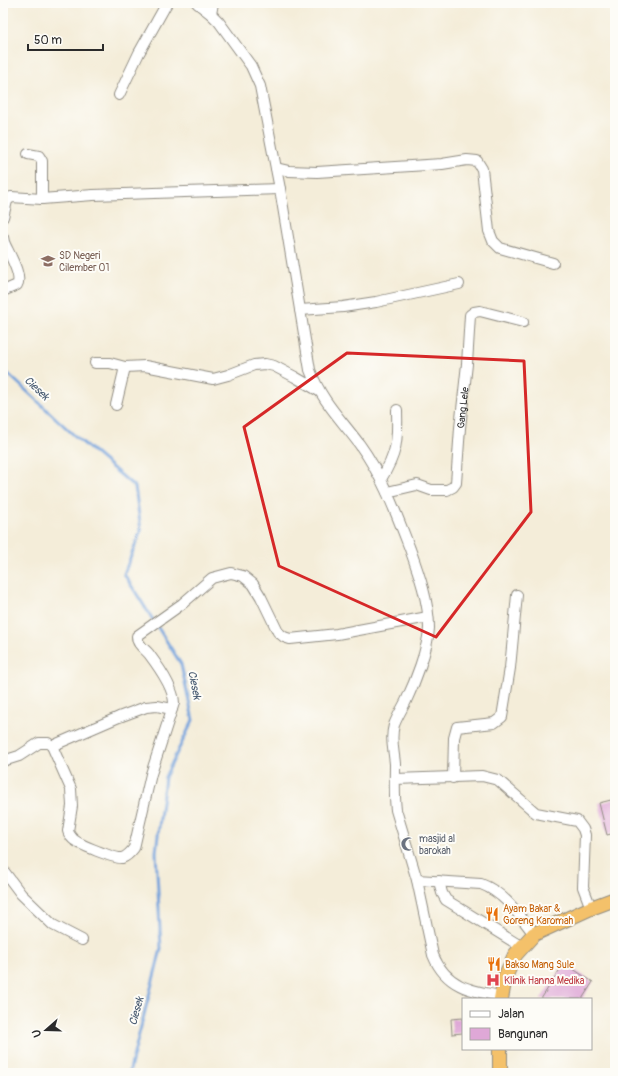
<svg xmlns="http://www.w3.org/2000/svg" width="618" height="1076" font-family="Pangolin,sans-serif">
<style>
.lines{fill:none;stroke-linecap:round;stroke-linejoin:round}
.stream{stroke:#72a1db;stroke-width:3}
.building{fill:#dfa8d7}
.minor-casing{stroke:#908c82;stroke-width:12}
.highway-casing{stroke:#908c82;stroke-width:16}
.minor{stroke:#fff;stroke-width:10}
.highway{stroke:#f4c16a;stroke-width:14}
.marked{fill:none;stroke:#d62828;stroke-width:3;stroke-linejoin:round}
.labels{text-anchor:middle;stroke-width:4;stroke-linejoin:round;paint-order:stroke}
.education-label{font-size:10px;fill:#785e54;stroke:#fdfcf7;text-anchor:start}
.street-label{font-size:10px;fill:#2b2b2b;stroke:#fdfcf7}
.worship-label{font-size:10px;fill:#5b616d;stroke:#fdfcf7;text-anchor:start}
.food-label{font-size:10px;fill:#c56008;stroke:#fdfcf7;text-anchor:start}
.health-label{font-size:10px;fill:#be3a42;stroke:#fdfcf7;text-anchor:start}
.water-label{font-size:11px;font-style:italic;fill:#475a71;stroke:#fdfcf7}
</style>
<rect width="100%" height="100%" fill="#fdfcf7"/>
<filter id="ink" filterUnits="userSpaceOnUse"><feTurbulence type="fractalNoise" baseFrequency=".025" numOctaves="2"/><feDisplacementMap in="SourceGraphic" scale="8" xChannelSelector="R" yChannelSelector="G"/><feConvolveMatrix kernelMatrix="1 2 1 2 8 2 1 2 1" color-interpolation-filters="sRGB"/></filter>
<filter id="wash" filterUnits="userSpaceOnUse"><feTurbulence type="fractalNoise" baseFrequency=".012" numOctaves="4" result="noise"/><feDisplacementMap in="SourceGraphic" scale="16" xChannelSelector="R" yChannelSelector="G"/><feGaussianBlur stdDeviation="0.9" result="paint"/><feColorMatrix in="noise" values="0 0 0 0 0 0 0 0 0 0 0 0 0 0 0 0 0 1.4 0 .05"/><feComposite in="paint" operator="in"/></filter>
<g filter="url(#wash)">
<rect width="100%" height="100%" fill="#f4edd9"/>
<g class="lines">
<path class="stream" d="M3,369L76,437L135,487L141,530L124,574L181,664L193,720L165,777L156,852L161,949L129,1073"/>
</g>
<g id="blocks">
<path class="building" d="M615,799V833L607,835L599,803Z
M564,963L593,982L582,999H541Z
M463,1018V1033L452,1034L451,1019Z"/>
</g>
</g>
<g filter="url(#ink)">
<use href="#blocks" fill-opacity="0" stroke="#908c82" stroke-width="1"/>
<g class="lines">
<defs>
<g id="minor">
<path d="M197,3L211,14L219,22L251,66L260,86L280,189L310,370C322,402 341,419 360,445C383,477 396,513 410,549C419,574 429,602 429,628C428,649 415,682 406,701C402,709 397,717 394,725C390,739 394,751 395,764C395,779 394,794 396,810L417,880L433,955C446,987 471,991 501,996"/>
<path d="M211,14L213,3"/>
<path d="M119,95L139,53L167,3"/>
<path d="M28,154L39,156L42,161V199"/>
<path d="M276,168L289,171L317,172L442,164L467,160L477,161L482,169L489,231L493,241L500,248L553,263"/>
<path d="M3,217L7,201L11,197L42,199L93,195L280,189"/>
<path d="M3,237L4,242C8,252 23,276 17,285L3,291"/>
<path d="M300,310L343,307L376,302L459,284"/>
<path d="M95,363H110L125,367L145,366L213,379L228,375L254,365L265,364L274,366L295,377L319,391"/>
<path d="M116,405L125,367"/>
<path d="M381,479C397,454 398,440 397,410"/>
<path id="s1" d="M387,492L417,485L431,490H447L453,487L456,483L460,428L467,364L470,315L474,312L480,311L523,322"/>
<path d="M52,746L119,717L146,707L157,706L172,709"/>
<path d="M3,761L19,756L39,743H48L52,746L71,789L72,806L68,831C69,835 71,837 73,839C78,844 115,859 122,858C128,856 131,852 134,848L151,774L174,703C174,688 158,666 149,654C144,648 137,645 137,636L182,604L212,578L231,573L243,576L253,584L261,597L278,632L284,637L290,639L337,634L428,617"/>
<path d="M453,778L454,738L457,727L494,723L502,717L510,668L517,595"/>
<path d="M395,779L482,776L498,780L536,813L577,821L583,829L585,835L583,887L591,908"/>
<path d="M3,870L21,894L53,925L82,940"/>
<path d="M417,880L481,884C505,893 519,915 534,934"/>
<path d="M439,881L442,893L446,900L522,947"/>
</g>
<path id="highway" d="M501,999L505,977L515,955L534,934L591,908L615,899
M500,1073V1049"/>
</defs>
<use href="#minor" class="minor-casing"/>
<use href="#highway" class="highway-casing"/>
<use href="#minor" class="minor"/>
<use href="#highway" class="highway"/>
</g>
</g>
<path class="marked" d="M347,353L524,361L531,512L436,637L279,566L244,427Z"/>
<defs>
<symbol id="school-bare" viewBox="-9 -9 18 18"><path d="M0-5L7-2L0 1L-7-2ZM-4 1L0 2.5L4 1V4Q0 6-4 4Z" fill="#8d6e63" stroke="#fdfcf7" stroke-width="2.5" paint-order="stroke"/></symbol>
<symbol id="mosque-bare" viewBox="-9 -9 18 18"><path d="M3.5-4.9A6 6 0 1 0 3.5 4.9A5 5 0 1 1 3.5-4.9Z" fill="#6b7280" stroke="#fdfcf7" stroke-width="2.5" paint-order="stroke"/></symbol>
<symbol id="restaurant-bare" viewBox="-9 -9 18 18"><path d="M-5-6h1v4h1v-4h1v4h1v-4h1v5L-1.5 .5V6h-2V.5L-5-1ZM5-6V6H3V1.5H1.5Q1.5-4 5-6Z" fill="#e8710a" stroke="#fdfcf7" stroke-width="2.5" paint-order="stroke"/></symbol>
<symbol id="hospital-bare" viewBox="-9 -9 18 18"><path d="M-5-5h3v3.5h4V-5h3V5h-3V1.5h-4V5h-3Z" fill="#e0444e" stroke="#fdfcf7" stroke-width="2.5" paint-order="stroke"/></symbol>
</defs>
<g fill-rule="evenodd">
<use href="#school-bare" x="38" y="251" width="20" height="20"/>
<use href="#mosque-bare" x="398" y="834" width="20" height="20"/>
<use href="#restaurant-bare" x="482" y="904" width="20" height="20"/>
<use href="#restaurant-bare" x="484" y="954" width="20" height="20"/>
<use href="#hospital-bare" x="483" y="970" width="20" height="20"/>
</g>
<g class="labels">
<g class="education-label">
<text x="59" y="259">SD Negeri<tspan x="59" dy="12">Cilember 01</tspan></text>
</g>
<g class="street-label">
<text dy="4" stroke="none"><textPath href="#s1" startOffset="149">Gang Lele</textPath></text>
</g>
<g class="worship-label">
<text x="419" y="842">masjid al<tspan x="419" dy="12">barokah</tspan></text>
</g>
<g class="food-label">
<text x="503" y="912">Ayam Bakar &amp;<tspan x="503" dy="12">Goreng Karomah</tspan></text>
<text x="505" y="968">Bakso Mang Sule</text>
</g>
<g class="health-label">
<text x="504" y="984">Klinik Hanna Medika</text>
</g>
<g class="water-label">
<text transform="translate(37 388) rotate(43)" y="4">Ciesek</text>
<text transform="translate(195 685) rotate(79)" y="4">Ciesek</text>
<text transform="translate(136 1011) rotate(-75)" y="4">Ciesek</text>
</g>
</g>
<rect width="618" height="1076" fill="none" stroke="#fdfcf7" stroke-width="16"/>
<rect x="462" y="998" width="130" height="52" fill="#fdfcf7" stroke="#a9a8a5"/>
<rect x="470" y="1011" width="20" height="6" fill="#ffffff" stroke="#a9a8a5"/>
<text x="498" y="1018" font-size="12" fill="#2b2b2b">Jalan</text>
<rect x="470" y="1028" width="20" height="12" fill="#dfa8d7" stroke="#a9a8a5"/>
<text x="498" y="1038" font-size="12" fill="#2b2b2b">Bangunan</text>
<g transform="translate(46 1030) rotate(250)" stroke="#fdfcf7" stroke-width="3" paint-order="stroke">
<path d="M0-3L7 15L0 10L-7 15Z" fill="#2b2b2b"/>
<text y="-6" font-size="11" font-weight="bold" text-anchor="middle" fill="#2b2b2b">U</text>
</g>
<path d="M28 44v6h75v-6" fill="none" stroke="#2b2b2b" stroke-width="2"/>
<text x="34" y="44" font-size="12" fill="#2b2b2b" stroke="#fdfcf7" stroke-width="3" paint-order="stroke">50 m</text>
</svg>
